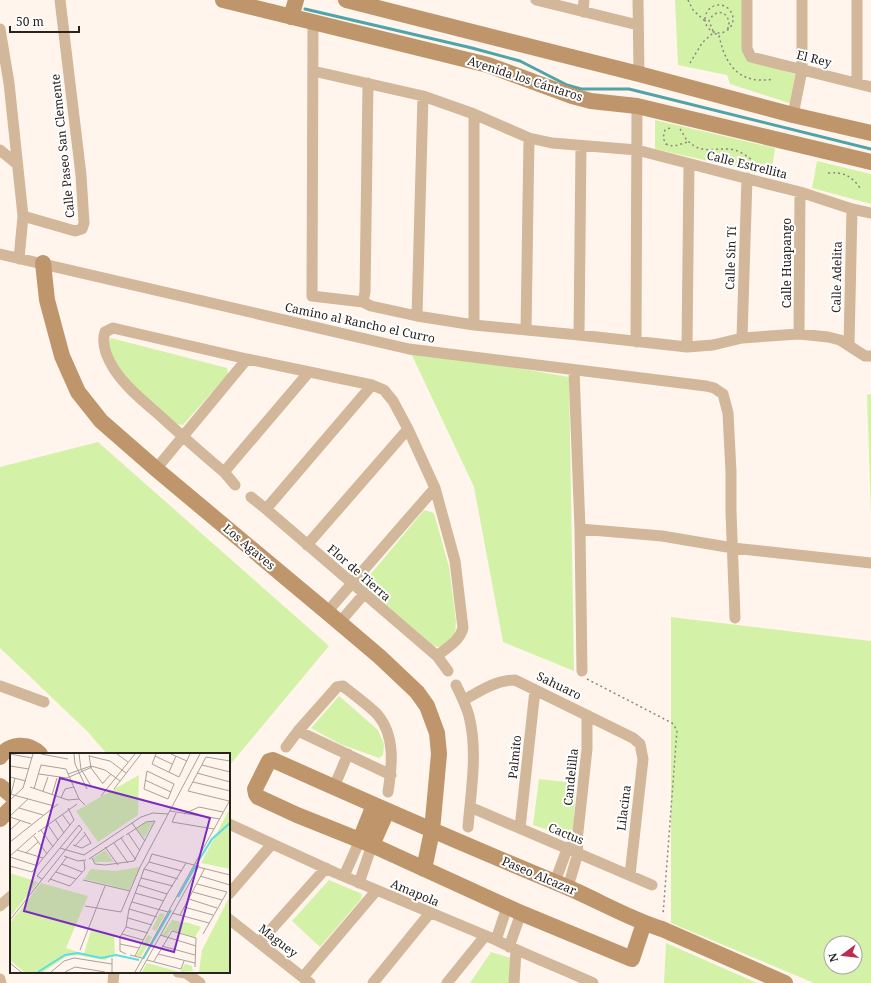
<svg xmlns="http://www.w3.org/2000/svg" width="871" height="983" font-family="'Noto Serif',serif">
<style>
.green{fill:#d3f2a8;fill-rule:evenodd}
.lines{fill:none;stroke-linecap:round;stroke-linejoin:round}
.stream{stroke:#4ea4a8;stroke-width:3}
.path{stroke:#8d867f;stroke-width:1.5;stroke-dasharray:2 3;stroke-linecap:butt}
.street{stroke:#d2b79a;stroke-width:11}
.secondary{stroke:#bf966b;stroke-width:16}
.labels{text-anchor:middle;stroke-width:4;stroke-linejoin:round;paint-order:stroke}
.street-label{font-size:12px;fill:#28231f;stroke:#fff}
.inset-river{fill:none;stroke:#5edce3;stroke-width:2}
.inset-road{fill:none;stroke:#a9a19a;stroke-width:1}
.view{fill:#7b2cbf;fill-opacity:0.15;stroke:#7b2cbf;stroke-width:2}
.inset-edge{fill:none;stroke:#28231f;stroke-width:2}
</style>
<rect width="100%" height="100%" fill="#fff5ec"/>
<path class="green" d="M675,0H745V59L797,75L792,104L730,84L727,75L678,65Z
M655,120L775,148L771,175L655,149Z
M817,161L871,174V204L812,188Z
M111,338L227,368L228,374L183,425L177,424L136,388L118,367L107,343Z
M409,349L569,377L574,671L503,642L474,487Z
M871,394V512L867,395Z
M98,442L329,646L229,766V754H107L88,732L0,648V467Z
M424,510L434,513L449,567L456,621L455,636L440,647L434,646L366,589L365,581Z
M671,617L871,641V983H814L671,923ZM831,943H855V967H831Z
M339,696L378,730L384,744L383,755L379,758L340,744L311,728Z
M539,779L576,783L573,838L533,825Z
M329,880L362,894L361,899L320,947L292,921Z
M666,943L757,983H664Z
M491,952L521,961L519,983H470Z"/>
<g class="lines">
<path class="stream" d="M305,9L472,48L520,61L567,85L581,89H629L871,149"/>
<path class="path" d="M688,0L693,10L705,21
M705 19a14 14 0 1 1 28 0a14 14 0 1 1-28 0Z
M713,31L709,21C716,7 730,11 729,27L726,30
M690,63L702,43L713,33L719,35C725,66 740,85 774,79
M670,128L665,130L663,138L666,144C675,148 679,144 688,142
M680,129C683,133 685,139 689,142C702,154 713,148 728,149C737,149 746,155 753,161
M828,173C843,172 851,175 860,188
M587,679L672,723L677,730L663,915"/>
<path class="street" d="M536,0L638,25
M638,0L639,74
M747,0V49L751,57L871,87
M857,0V83
M583,12L584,0
M313,22L312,296L363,302
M0,29L9,83L23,216L19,259
M313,71L423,96L474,114L529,138L552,143L637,150L760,182L800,192L852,209L871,213
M368,83L365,292L363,302L371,306L417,316
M423,96L417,316L474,325
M474,114V325L579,335L687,347L713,345L742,338L799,334L828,337L840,340L865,356H871
M793,115L802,70V0
M0,150L17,164
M23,216L75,231L82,229L84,223L81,175L60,0
M0,254L409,349L706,386L714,388L723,394L728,413L731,472V512L735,618
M526,330L529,138
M799,334L800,192
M579,335L581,146
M742,338L747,178
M636,342L637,106
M849,345L852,209
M687,347L689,164
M574,370L580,529L582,671
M156,469L247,359
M224,472L309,372
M235,485L224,472C201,453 179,433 157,413C142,400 125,386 114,369C107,358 101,344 105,332L113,328L247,359L372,385L384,390L393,401L408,429L435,488L455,561L463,628C460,641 446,648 437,656
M251,497L266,509L437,656L448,671
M266,509L372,385
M580,529L662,536L733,548L871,563
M307,545L408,429
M327,612L435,488
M340,622L364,594
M456,685C461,695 466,705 469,716C478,752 471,790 468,827
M0,686L44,702
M464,700C480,691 496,680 515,680L633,738L640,744L643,759L630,875
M298,731L391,775
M286,747L298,731L337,687L343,686C354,695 367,704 377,714C396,736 392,766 388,792
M334,787L348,754
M470,807L652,885
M229,824L336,873L496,940C528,956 561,968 593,983
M520,828L535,690
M344,876L360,840
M555,882L567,849L572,845
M359,883L372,845
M568,887L578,853L577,841L587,749V715
M229,894L272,844
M0,906L11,896
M229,919L310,983
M496,940L507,907
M259,943L326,868
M509,947L521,913
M178,972L186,973L200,983
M303,977L376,891
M0,979L1,983
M113,983L114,972
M373,983L430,913
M447,983L485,936
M514,983L516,950"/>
<path class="secondary" d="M223,0L488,65L572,96L591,101L637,106L871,162
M346,0L639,74L793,115L871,133
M291,17L296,0
M43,263L47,300L62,356L78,392L101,421L156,469L327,612L380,657L417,692L427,706L437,733L439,754L432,831L424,869
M0,757C9,743 29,742 40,754
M0,786L11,795
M0,819L11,808
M360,840L374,805
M372,845L387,811
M644,923L632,959L521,913L372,845L297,815L258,797L256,794L255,789L269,761L273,760C369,803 465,845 562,885C596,899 627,918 662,929L785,983"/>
</g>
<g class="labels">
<g class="street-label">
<text transform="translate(814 59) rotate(14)" y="4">El Rey</text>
<text transform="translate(525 79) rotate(18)" y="4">Avenida los Cántaros</text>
<text transform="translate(63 146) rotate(-96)" y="4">Calle Paseo San Clemente</text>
<text transform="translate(747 165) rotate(14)" y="4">Calle Estrellita</text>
<text transform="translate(731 258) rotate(-88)" y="4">Calle Sin Tí</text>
<text transform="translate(787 263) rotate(-90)" y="4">Calle Huapango</text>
<text transform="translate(837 277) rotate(-89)" y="4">Calle Adelita</text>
<text transform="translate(360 323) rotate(12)" y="4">Camino al Rancho el Curro</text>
<text transform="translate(249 547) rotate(40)" y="4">Los Agaves</text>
<text transform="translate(359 573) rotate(41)" y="4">Flor de Tierra</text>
<text transform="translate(559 686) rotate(26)" y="4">Sahuaro</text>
<text transform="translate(515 757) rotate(-84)" y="4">Palmito</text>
<text transform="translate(571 777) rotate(-84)" y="4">Candelilla</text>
<text transform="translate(624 808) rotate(-83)" y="4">Lilacina</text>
<text transform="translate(566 834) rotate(23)" y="4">Cactus</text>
<text transform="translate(539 876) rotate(23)" y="4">Paseo Alcazar</text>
<text transform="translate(415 893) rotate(23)" y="4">Amapola</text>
<text transform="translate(278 941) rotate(38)" y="4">Maguey</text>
</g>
</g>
<g transform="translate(10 753)">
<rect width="220" height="220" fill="#fff5ec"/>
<path d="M129,22L128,62L88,89L66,58ZM220,55V116L191,110ZM144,69L134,85L127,76L135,70ZM95,97L104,109H84L83,105ZM130,114L119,137L74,126L81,116L106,118ZM0,120L28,129L0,164ZM31,130L78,143L56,195L74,201L81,177L104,182L105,201L95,207L67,202L57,203L33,219H14L0,207V170ZM220,143V219H189L192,197ZM150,160L155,161L146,178L142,176ZM162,167L179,170L191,174L185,184L161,177L156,184L152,182ZM138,182L142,184L131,204L126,203ZM137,210L170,219L175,211L182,213L183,218L172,219H132Z" fill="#d3f2a8"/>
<path class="inset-river" d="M189,107L202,86L220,70M168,144L186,112M133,206L161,157M28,219L55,202L68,200L91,205L106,202L129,207"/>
<path class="inset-road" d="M0,1L22,5M31,1L58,6M64,1L65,11L77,36M69,1L71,16L81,33M107,1L118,9M146,1L142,11L169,24L180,1M161,1L177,8M79,2L81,15L93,31M79,3L100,8L116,20M145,3L162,11M192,12L220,19M0,13L19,16M137,18L164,31L158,46L134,36ZM159,19L166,3M187,20L220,29M29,21L57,25L82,14M58,21L81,13L95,17L110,28M0,24L16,28M135,27L161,39M183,29L220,38M93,30L101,21M20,34L58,47L69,46M24,36L31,12L56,16L69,46L75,52M104,36L131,1M33,38L38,24M0,41L44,53M1,41L5,25M42,42L47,25M91,43L125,1M51,45L55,36L64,34M0,47L13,35L23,1M219,48L178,38L196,4L220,8M9,55L33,62M160,58L210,66M166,60L162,69L204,76M52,61L60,72M174,61L189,54L213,59M0,63L18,46M0,64L21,71M45,66L54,80M122,70L135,88M38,72L48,87M0,77L10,68M31,77L43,94M28,79L67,51M118,80L130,98M24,83L37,101M111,85L126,107M0,89L48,51M104,90L118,110M63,92L72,95L81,90L74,79M65,93L76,81M95,94L108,112M50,95L74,102L131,64L143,60L158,61M7,97L33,105M16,100L28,89M0,103L26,80M54,103L68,108L76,107M0,104L28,113M82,105L85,111L95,112L124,108L145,68L136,69L116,82M79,106L114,83M139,109L142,101L184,112M52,111L72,119M0,113L22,119L64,67L58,55M188,114L220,122M134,116L139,109L172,118M46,119L66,126M190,123L220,132M131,125L134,116L168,126M40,126L60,133L75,116L74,108M73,127L120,138M38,129L57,104M187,131L217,139L193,181M128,132L157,141M183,139L212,147M125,140L154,148M179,146L207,155M122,149L158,159M75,153L111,159L130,114L190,1M174,154L203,162M119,156L147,164M162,160L199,170M170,162L195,115M118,165L142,172M0,167L72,76L69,72L27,123L32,126M116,174L138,180M112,181L133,187M150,182L186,193M110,191L129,195M152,193L185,202M70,197L95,133M116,201L110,198V184L116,174L119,156L131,125L163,133M148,201L185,210M120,202L132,205M125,203L157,141L176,110M102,205V219M137,207L171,216L174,208M144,208L162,178L186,185L185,214M0,210L11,219M41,219L54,208L64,205L102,211M55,219L65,214L95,219M125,219L220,47M130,219L189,113L185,109"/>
<path class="view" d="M50,25L200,65L164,199L14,158Z"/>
<rect width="220" height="220" class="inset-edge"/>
</g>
<g transform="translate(843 955) rotate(255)"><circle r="19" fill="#ffffff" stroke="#a9a7a5"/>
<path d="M0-3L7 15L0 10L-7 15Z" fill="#bb2b53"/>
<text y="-6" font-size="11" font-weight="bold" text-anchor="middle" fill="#28231f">N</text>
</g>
<path d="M10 26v6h69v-6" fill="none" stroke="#28231f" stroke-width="2"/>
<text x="16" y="26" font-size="12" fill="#28231f" stroke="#ffffff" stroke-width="3" paint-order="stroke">50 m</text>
</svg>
